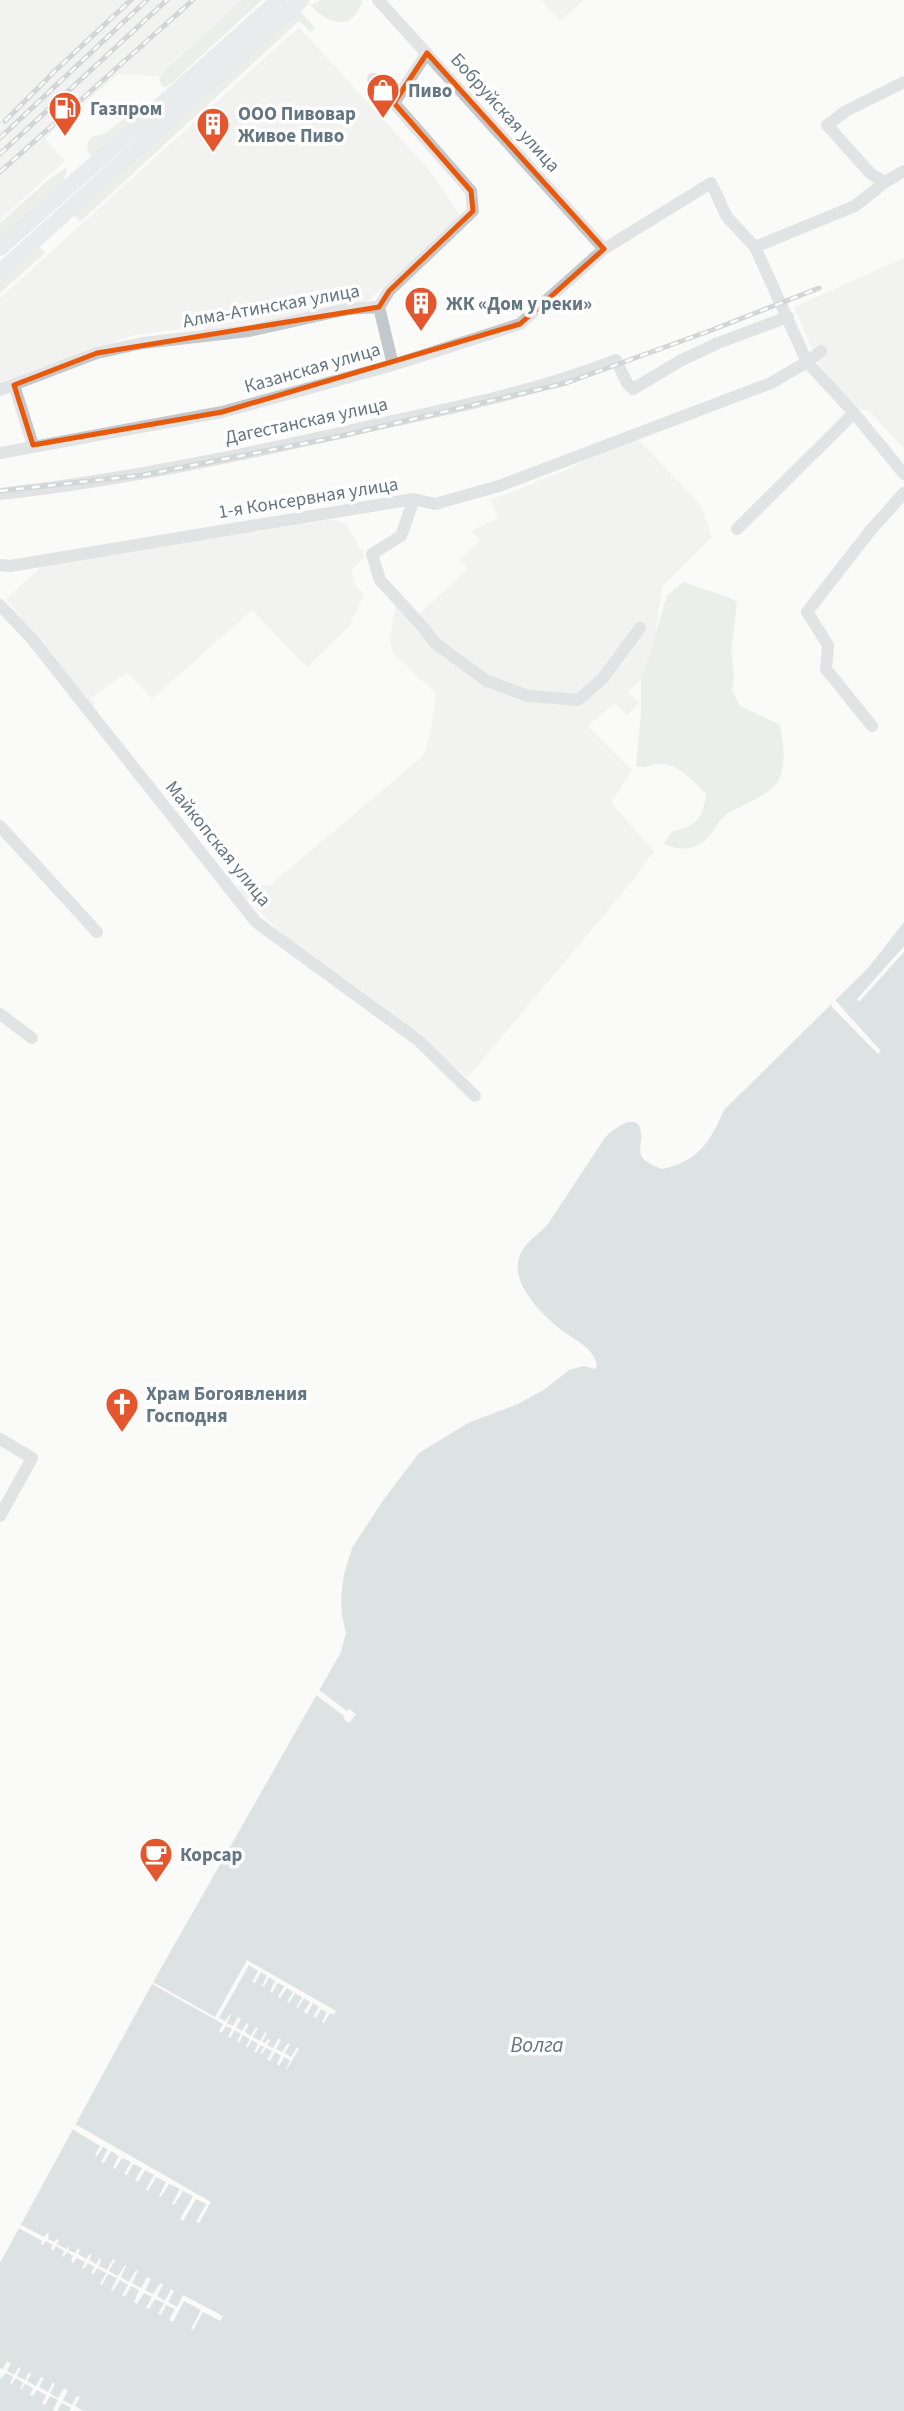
<svg xmlns="http://www.w3.org/2000/svg" width="904" height="2411" font-family="'Source Sans 3',sans-serif">
<style>
.built{fill:#e8e9e9}
.green{fill:#dadfd7}
.water{fill:#bbc7cb}
.pier{fill:#fafaf8}
.lines{fill:none;stroke-linecap:round;stroke-linejoin:round}
.minor{stroke:#c3c8cc;stroke-width:12}
.major{stroke:#d6dbdf;stroke-width:16}
.rail-casing{stroke:#a2aab0;stroke-width:5}
.rail{stroke:#fff;stroke-width:2.5;stroke-dasharray:8;stroke-linecap:butt}
.marked{fill:none;stroke:#e8590c;stroke-width:5;stroke-linejoin:round}
.labels{text-anchor:middle;stroke-width:7;stroke-linejoin:round;paint-order:stroke}
.poi-label{font-size:19px;font-weight:bold;fill:#657683;stroke:#fff;text-anchor:start}
.street-label{font-size:19px;fill:#657683;stroke:#fff}
.water-label{font-size:21px;font-style:italic;fill:#60757c;stroke:#fff}
</style>
<rect width="100%" height="100%" fill="#fafaf8"/>
<path class="built" d="M0,0H242L158,76L118,74L45,138L65,161L0,220Z
M541,0H584L560,21Z
M299,27L430,171L461,217L367,302L209,334L201,326L130,336L0,387V298Z
M904,258V448L868,410L857,409L821,369L794,307Z
M637,438L701,506L712,537L662,587L651,669L628,692L639,703L627,715L615,703L588,726L632,770L611,803L654,851L634,879L468,1077L291,942L234,887L270,885L423,756L430,737L436,694L393,653L390,638L396,604L376,585L372,577L371,568L416,617L468,569L460,560L480,540L471,531L498,518L491,500L566,470L617,445Z
M334,519L346,524L365,557L352,569L354,584L364,594L350,625L307,667L252,610L152,699L127,672L91,698L95,704L91,707L6,599L42,566Z"/>
<path class="green" d="M242,0H262L174,81L166,87L162,86L159,79L163,72Z
M322,0H361L362,2C351,34 328,23 310,5Z
M297,8L315,28L311,32L299,21L80,222L72,212Z
M128,116L130,119L128,125L94,158C85,152 86,145 91,137L104,134Z
M67,167L64,181L0,241V223L48,180Z
M36,243L45,253L0,293V275Z
M684,582C702,590 720,592 737,602L731,651L734,674L732,691L740,706L780,725C783,743 787,761 779,779C772,796 740,804 726,815C714,824 714,838 696,846C686,851 674,848 664,844L671,832C696,826 703,820 706,794C694,782 677,762 658,764C648,764 648,769 636,766L641,714V675L646,667L667,595Z"/>
<path class="water" d="M904,922V2411H0V2263L152,1984L341,1652L346,1633L342,1616L341,1597L344,1574L352,1548L384,1499L419,1453L468,1423L518,1404L545,1389L569,1370L584,1366L595,1369L597,1366C595,1348 573,1339 560,1329C541,1313 507,1281 521,1253C527,1240 543,1232 550,1221C568,1194 586,1166 604,1139C611,1130 640,1108 641,1134C642,1142 638,1149 642,1157C646,1163 655,1166 661,1169C697,1163 711,1141 724,1110L868,968Z"/>
<path class="pier" d="M904,946V952L859,1002L857,999Z
M835,1000L881,1051L878,1054L831,1006Z
M319,1690L347,1711L349,1709L356,1714L349,1723L343,1718L344,1716L316,1695Z
M247,1960L336,2011L334,2015L330,2013L324,2023L322,2022L327,2012L321,2009L316,2018L313,2017L319,2007L313,2003L307,2014L304,2012L310,2002L304,1998L298,2008L296,2007L302,1997L295,1993L289,2003L287,2002L293,1992L287,1988L280,1998L278,1997L284,1986L278,1983L272,1993L270,1991L275,1981L269,1977L264,1987L262,1986L267,1976L261,1972L255,1983L252,1982L258,1971L249,1965L219,2018L225,2021L230,2014L231,2015L227,2023L233,2026L238,2017L241,2019L236,2027L242,2031L247,2023L249,2024L245,2032L251,2036L256,2027L258,2028L253,2037L260,2041L265,2032L267,2033L262,2042L265,2043L268,2039L270,2040L267,2045L273,2048L279,2038L281,2040L276,2049L282,2052L288,2043L290,2044L285,2053L291,2057L297,2047L299,2049L287,2069H286L290,2060L284,2057L279,2066L277,2064L281,2056L275,2052L270,2061L267,2060L272,2051L266,2048L262,2054L260,2053L264,2047L261,2045L256,2053L254,2052L258,2044L252,2040L247,2048L246,2046L250,2039L243,2035L239,2043L237,2041L241,2034L235,2030L230,2038L228,2037L232,2029L226,2026L221,2033L219,2032L223,2024L152,1984L153,1982L215,2017Z
M75,2124L211,2202L199,2223L196,2222L206,2204L196,2199L183,2221L180,2219L193,2196L183,2191L174,2205L172,2204L180,2189L169,2184L161,2197L159,2196L166,2182L156,2177L148,2191L146,2189L154,2175L145,2170L138,2182L135,2180L142,2168L133,2164L127,2175L124,2174L131,2162L122,2158L115,2169L113,2168L119,2156L111,2151L104,2163L101,2162L108,2149L103,2147L97,2156L95,2155L100,2146L72,2129Z
M21,2225L44,2237L47,2233L49,2235L48,2239L54,2242L57,2239L59,2240L57,2244L66,2249L70,2245L68,2250L75,2253L78,2248L80,2250L78,2254L86,2259L90,2254L92,2255L89,2260L96,2264L100,2258L101,2259L99,2266L107,2270L113,2259L115,2260L109,2271L118,2276L125,2265L126,2266L121,2277L129,2282L136,2270L138,2271L132,2283L141,2288L147,2277L151,2279L145,2290L153,2294L160,2283L163,2285L157,2296L165,2301L171,2289L174,2291L168,2302L177,2307L183,2295L223,2316L220,2321L203,2312L193,2330L191,2329L201,2310L184,2301L173,2322L169,2320L175,2309L166,2305L161,2315L158,2314L164,2303L155,2299L149,2309L146,2308L152,2297L144,2293L137,2304L134,2302L139,2290L131,2286L125,2297L122,2295L128,2285L120,2280L113,2291L111,2290L117,2278L108,2274L102,2285L100,2284L106,2273L97,2268L94,2274L91,2273L94,2267L88,2263L84,2269L82,2268L85,2262L77,2258L73,2263L71,2261L73,2256L67,2252L64,2257L62,2256L64,2251L56,2246L53,2251L51,2249L53,2245L46,2241L43,2245L41,2244L42,2241L19,2228Z
M7,2361L11,2363L7,2371L14,2375L19,2367L21,2368L17,2376L25,2380L29,2372L31,2374L27,2381L36,2386L41,2377L44,2378L39,2387L48,2392L53,2382L55,2384L50,2393L58,2398L64,2388L68,2391L63,2400L72,2405L77,2396L80,2397L75,2406L83,2411H69L71,2408L62,2403L57,2411H55L53,2410L58,2400L50,2396L45,2405L42,2404L46,2395L37,2390L33,2396L30,2395L33,2388L25,2384L21,2390L20,2389L23,2383L16,2378L11,2385L10,2384L13,2377L6,2373L0,2379V2368L3,2369Z"/>
<g class="lines">
<path class="minor" d="M378,0L604,249
M394,103L427,53
M885,182L871,174L827,125L846,111L904,82
M755,247L855,206L885,182L904,171
M379,307L393,365
M14,385L33,445
M0,390L97,353L143,343L249,331L348,309L379,307L389,291L473,211L471,191L373,79
M0,453L222,412L393,365L520,324L604,249L711,183L727,217L755,247L807,362L854,413L904,474
M0,494C125,480 248,454 370,426C453,408 537,391 616,360L627,383L633,389L680,361L718,343L788,317
M414,499L401,536L372,554L380,580L422,626L435,643L487,681L528,696L578,700L603,678L640,628
M737,529L854,413
M0,565L10,566L414,499L435,504L499,486L771,383L807,362L821,351
M0,605L32,639L256,922L419,1041L475,1096
M872,726L826,669L828,645L807,612L870,531L904,493
M0,826L97,932
M0,1014L32,1038
M0,1439L32,1458L0,1516"/>
<path class="major" d="M0,248L279,0
M0,272L301,0"/>
<defs>
<path id="rail" d="M5,121L58,68L131,0
M0,138L147,0
M0,154L167,0
M0,172L193,0
M0,491L143,475L337,437L566,383L712,330L819,288"/>
</defs>
<use href="#rail" class="rail-casing"/>
<use href="#rail" class="rail"/>
</g>
<path d="M0 0H904V2411H0ZM427,53L604,249L520,324L222,412L33,445L14,385L97,353L379,307L389,291L473,211L471,191L394,103Z" fill="#fafaf8" fill-opacity=".55" fill-rule="evenodd"/>
<path class="marked" d="M427,53L604,249L520,324L222,412L33,445L14,385L97,353L379,307L389,291L473,211L471,191L394,103Z"/>
<defs>
<symbol id="shop-pin" viewBox="-11 -11 22 30"><path d="M0 17L-7.5 6A9.5 9.5 0 1 1 7.5 6Z" fill="#e4572e" stroke="#fff"/><path d="M-5-2.5h2.3a2.7 3.5 0 0 1 5.4 0H5L5.5 6h-11ZM-1.5-2.5h3a1.5 2.3 0 0 0-3 0Z" fill="#fff"/></symbol>
<symbol id="fuel-pin" viewBox="-11 -11 22 30"><path d="M0 17L-7.5 6A9.5 9.5 0 1 1 7.5 6Z" fill="#e4572e" stroke="#fff"/><path d="M-5.5-6h7V0h2V4h1.3V-2.5L3-4.5l.8-.8L6-3V5H2.5V1h-1V6h-7ZM-4.2-4.7v3.2H.2V-4.7Z" fill="#fff"/></symbol>
<symbol id="building-pin" viewBox="-11 -11 22 30"><path d="M0 17L-7.5 6A9.5 9.5 0 1 1 7.5 6Z" fill="#e4572e" stroke="#fff"/><path d="M-4-6H4V6H1V3H-1V6H-4ZM-2.5-4.3h1.7v1.8h-1.7ZM.8-4.3h1.7v1.8H.8ZM-2.5-1h1.7V.8h-1.7ZM.8-1h1.7V.8H.8Z" fill="#fff"/></symbol>
<symbol id="church-pin" viewBox="-11 -11 22 30"><path d="M0 17L-7.5 6A9.5 9.5 0 1 1 7.5 6Z" fill="#e4572e" stroke="#fff"/><path d="M-1.2-6h2.4v3.5h3.3v2.4h-3.3V6h-2.4V-.1h-3.3v-2.4h3.3Z" fill="#fff"/></symbol>
<symbol id="cafe-pin" viewBox="-11 -11 22 30"><path d="M0 17L-7.5 6A9.5 9.5 0 1 1 7.5 6Z" fill="#e4572e" stroke="#fff"/><path d="M-5.5-4.5H6V0H3Q3 3.5 0 3.5H-2.5Q-5.5 3.5-5.5 0ZM3-3.2v2h1.7v-2ZM-6 4.5H4V6H-6Z" fill="#fff"/></symbol>
</defs>
<g fill-rule="evenodd">
<use href="#shop-pin" x="364" y="71" width="38" height="52"/>
<use href="#fuel-pin" x="46" y="89" width="38" height="52"/>
<use href="#building-pin" x="194" y="105" width="38" height="52"/>
<use href="#building-pin" x="402" y="284" width="38" height="52"/>
<use href="#church-pin" x="103" y="1385" width="38" height="52"/>
<use href="#cafe-pin" x="137" y="1835" width="38" height="52"/>
</g>
<g class="labels">
<g class="poi-label">
<text x="408" y="97">Пиво</text>
<text x="90" y="115">Газпром</text>
<text x="238" y="120">ООО Пивовар<tspan x="238" dy="22">Живое Пиво</tspan></text>
<text x="446" y="310">ЖК «Дом у реки»</text>
<text x="146" y="1400">Храм Богоявления<tspan x="146" dy="22">Господня</tspan></text>
<text x="180" y="1861">Корсар</text>
</g>
<g class="street-label">
<text transform="translate(506 112) rotate(48)" y="7">Бобруйская улица</text>
<text transform="translate(271 305) rotate(-10)" y="7">Алма-Атинская улица</text>
<text transform="translate(312 367) rotate(-16)" y="7">Казанская улица</text>
<text transform="translate(306 420) rotate(-12)" y="7">Дагестанская улица</text>
<text transform="translate(308 497) rotate(-9)" y="7">1-я Консервная улица</text>
<text transform="translate(219 843) rotate(51)" y="7">Майкопская улица</text>
</g>
<g class="water-label">
<text x="537" y="2052">Волга</text>
</g>
</g>
</svg>
